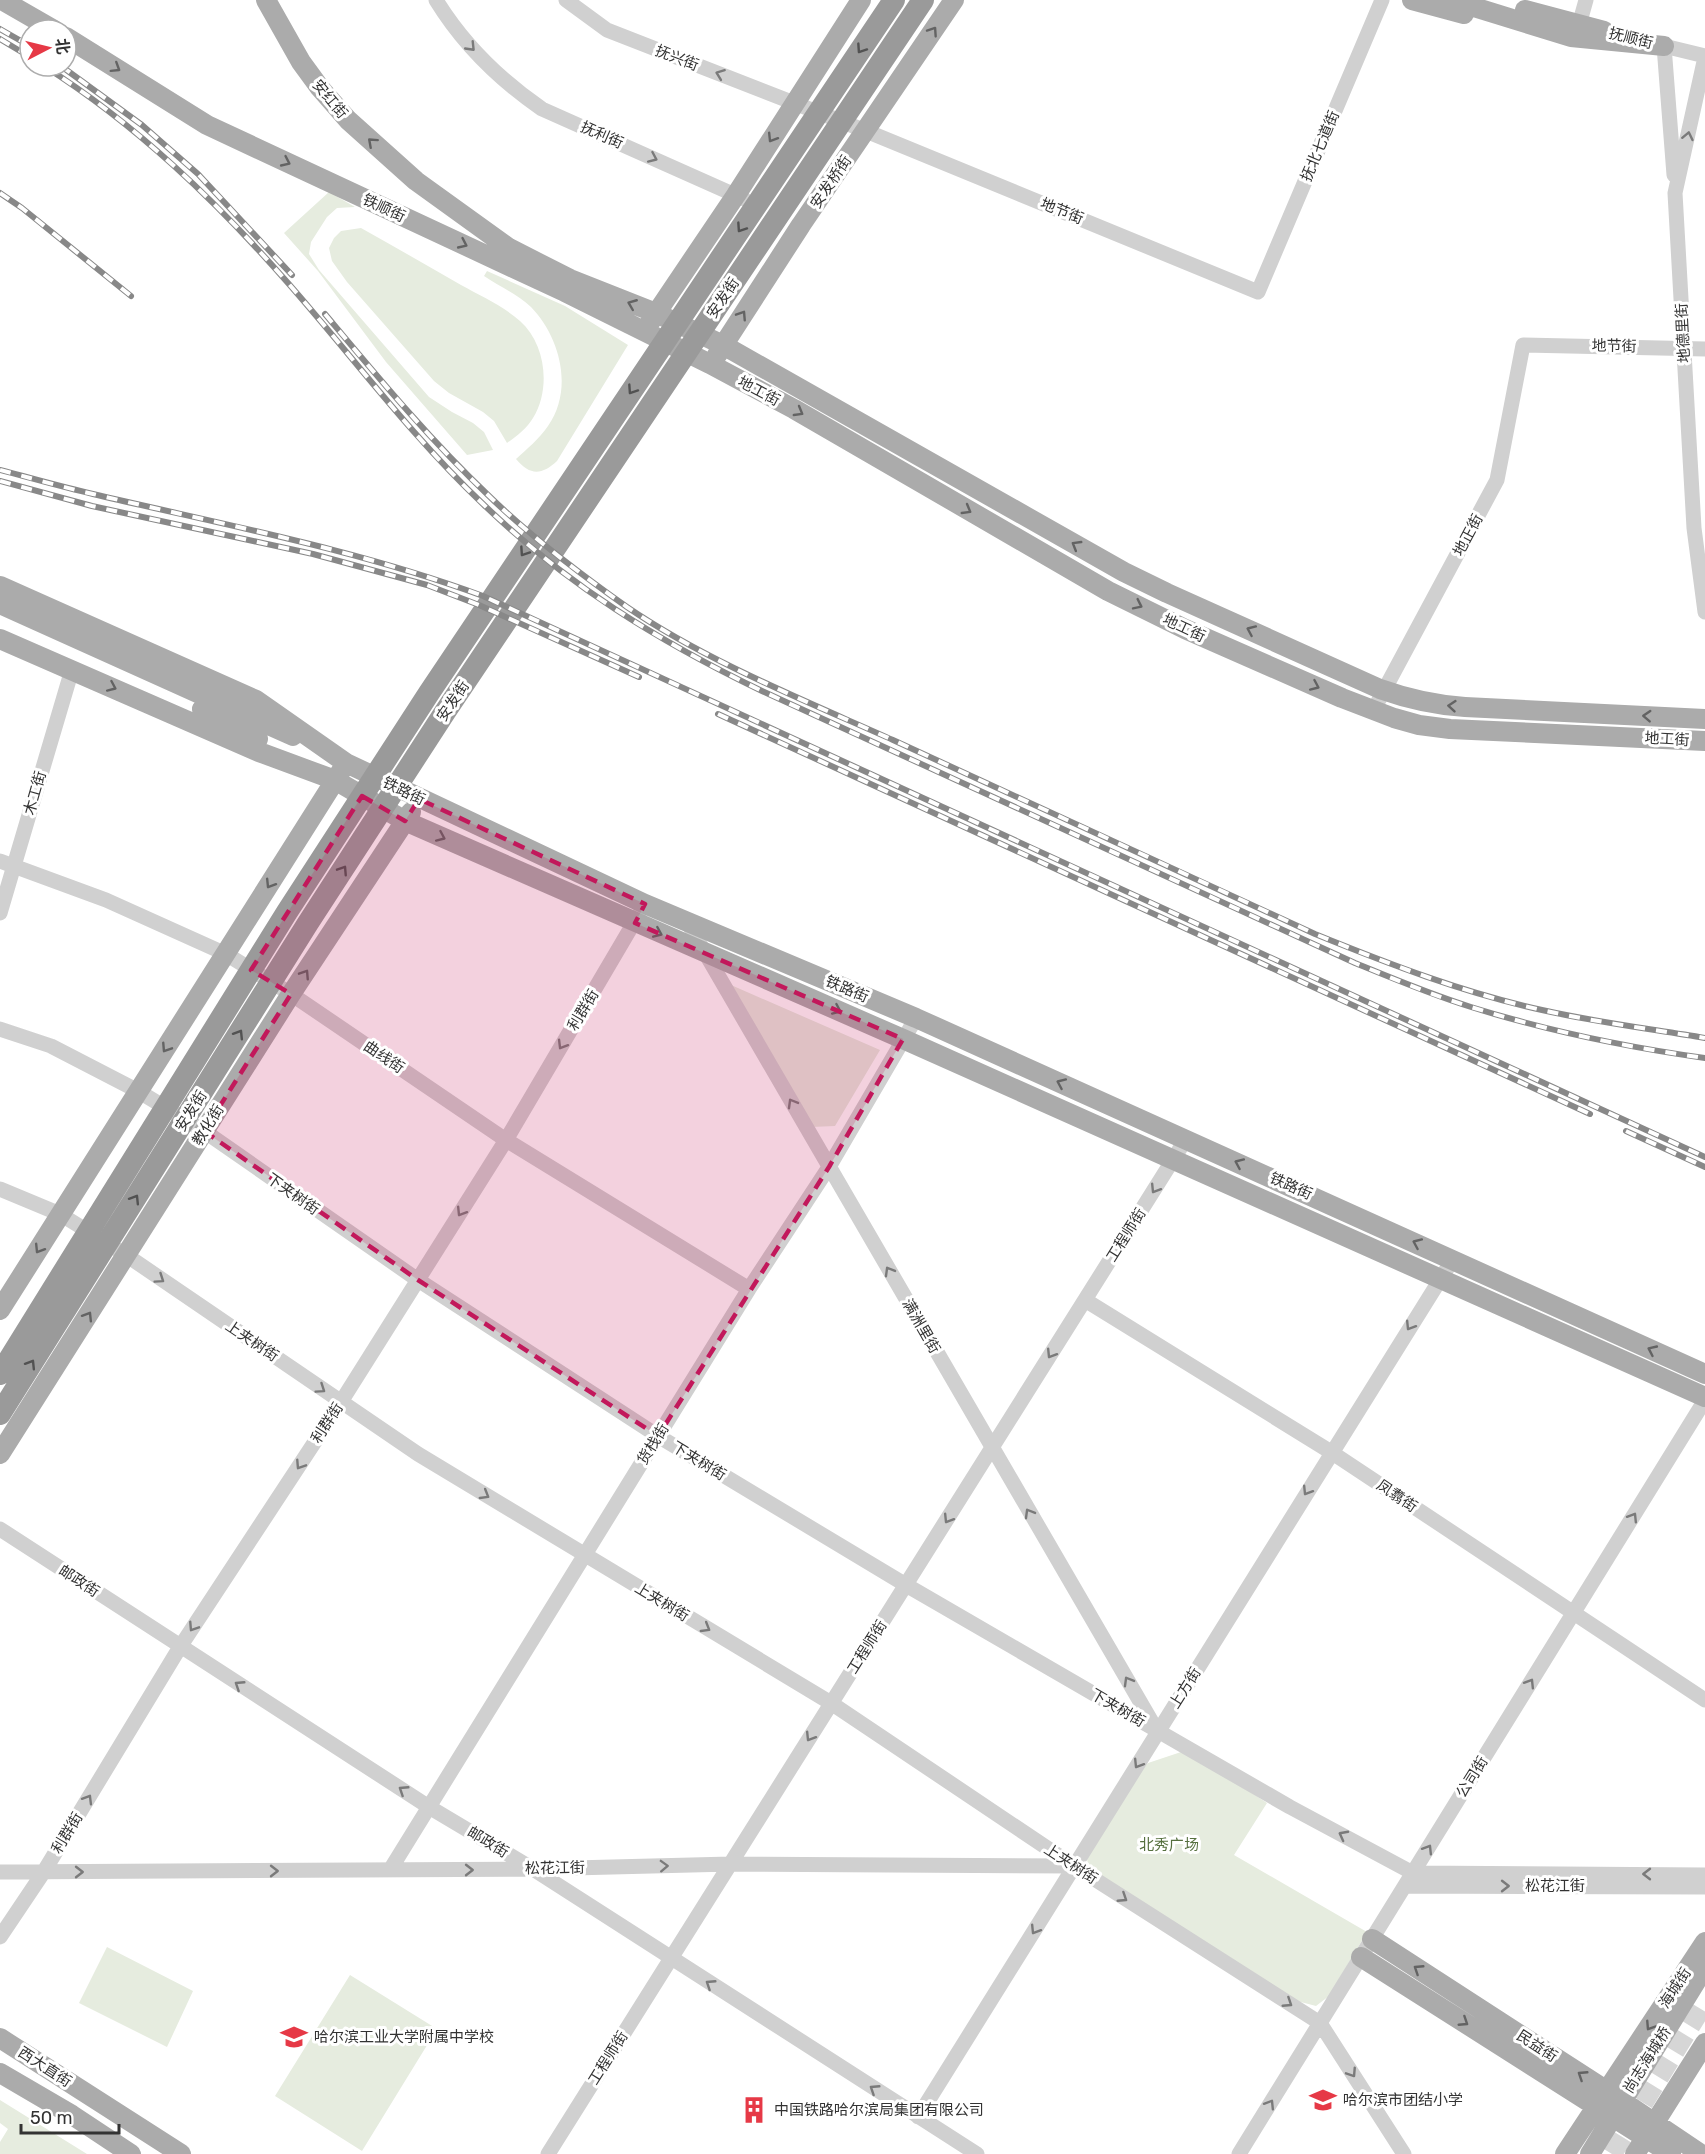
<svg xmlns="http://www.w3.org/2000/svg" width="1705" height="2154" font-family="Rubik,'Noto Sans SC',sans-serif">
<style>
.green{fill:#e6ecdf}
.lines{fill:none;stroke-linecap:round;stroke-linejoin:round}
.major-tunnel{stroke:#d6d6d6;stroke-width:20;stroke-dasharray:20 10;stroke-linecap:butt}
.minor{stroke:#d0d0d0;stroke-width:15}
.major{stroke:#ababab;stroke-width:20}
.highway{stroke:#9a9a9a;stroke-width:22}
.rail-casing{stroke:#888;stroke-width:6}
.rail{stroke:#fff;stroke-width:4;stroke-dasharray:11;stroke-linecap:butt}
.oneway{stroke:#636363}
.oneway2{stroke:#7a7a7a}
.oneway3{stroke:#525252}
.marked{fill:#c2185b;fill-opacity:0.2;stroke:#c2185b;stroke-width:4.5;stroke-dasharray:12 8;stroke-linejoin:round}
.labels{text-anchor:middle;stroke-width:6;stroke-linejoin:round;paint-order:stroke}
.street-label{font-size:15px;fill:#333;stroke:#fff}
.park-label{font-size:15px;fill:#56703f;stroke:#fff}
.poi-label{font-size:15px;fill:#333;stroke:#fff;text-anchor:start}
</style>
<rect width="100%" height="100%" fill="#fff"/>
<path class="green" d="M329,192L355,207L337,208L327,217L311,242L309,254L319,270L429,397L452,412L473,423L484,432L493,450L467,455L386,362L318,271L284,233Z
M361,228C395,247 428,266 461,285C481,296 503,306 520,321C546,344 551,389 533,418C527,428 517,436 507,443L494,421L483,412L449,393L434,381L347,282L332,261L329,248L334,238L341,231Z
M487,271L565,306L628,345L557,461C542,475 530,476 516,459C527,449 539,439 548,426C574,389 560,337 531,307C518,295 499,286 484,276Z
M731,985L880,1050L835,1126L811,1127Z
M1181,1752L1195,1755L1267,1803L1234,1855L1367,1932L1329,1996L1316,2006L1297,2001L1089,1869L1086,1854L1136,1775L1148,1763Z
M107,1947L193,1991L167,2047L79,2003Z
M350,1975L437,2029L362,2151L275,2096Z
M0,2100L87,2154H0V2142L8,2129L0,2123Z"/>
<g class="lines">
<path class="major-tunnel" d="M1612,2154L1705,2002"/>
<path class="minor" d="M436,0C463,44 500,80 542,109L744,199
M566,0L607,30L866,131L1258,292L1382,0
M1579,25L1586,0
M1705,57L1675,193L1694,528L1705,612
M1674,175L1664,46L1705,56
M1373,711L1497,480L1523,345L1705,349
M0,861L106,900L226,954L291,994L506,1140L749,1289
M0,913L71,673
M686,920L1156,1729
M0,1029L51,1046L138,1091L204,1131L418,1280L658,1436L906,1585L1158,1731L1290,1807L1413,1873L1705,1875
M0,1189L60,1214L126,1255L418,1454L831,1703L1074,1866L1320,2023L1404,2154
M1085,1300L1331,1452L1705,1700
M0,1529L429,1807L533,1869L977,2154
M390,1870L749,1289L829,1167L916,1018
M0,1872L533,1869L731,1864L1074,1866
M1405,1886L1705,1887
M0,1937L43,1873L180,1647L341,1402L506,1140L639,914
M918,2117L1453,1259
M548,2154L1186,1139
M1239,2154L1705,1400"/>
<path class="major" d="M2,0L54,30
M266,0L301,62L320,88L348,120L416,181L509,248L570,279L656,313L723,345L1124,572L1167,593L1380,689C1408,699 1435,705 1465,707L1705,719
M1412,0L1464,14
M1451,0L1571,37L1664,46
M1525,10L1604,31
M66,37L207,125L565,292L710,364L794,409L1108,591L1185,629L1342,698L1394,718L1419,725L1450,729L1705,741
M649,324L736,195L861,0
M717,355L801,225L954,0
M0,586L256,700L346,763L645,904L916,1018L1705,1374
M0,604L293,736
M0,639L259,752L335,780L405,821L903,1039L1705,1397
M202,709L258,739
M0,1310L341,771
M0,1454L291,994L411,812
M1372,1939L1607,2091L1701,2154
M1361,1957L1671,2154
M0,2038L181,2154
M0,2073L72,2115L131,2154
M1565,2154L1705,1942
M1590,2154L1705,1967
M1635,2154L1705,2043"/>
<path class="highway" d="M0,1374L287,912L429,693L894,0
M0,1414L308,923L445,712L923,0"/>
<defs>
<path id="rail" d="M0,29L30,46
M0,39L30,57
M44,66C137,125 216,201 288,283C353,357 411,436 483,504C566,584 658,641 762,691L1355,963C1394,979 1432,995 1471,1007C1548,1031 1626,1047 1705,1058
M61,66L142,125L198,174L292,275
M0,193L22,208L131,296
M325,314C377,376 429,439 488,495C530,536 579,573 627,607C706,661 806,701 893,740C1034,805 1175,869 1315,934C1389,964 1464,993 1542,1010C1595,1022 1651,1029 1705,1038
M0,470C31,478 62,487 93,494C225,525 355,549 483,596L1705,1157
M0,481L92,506L313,554L427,585L479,605L639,677
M718,714L1590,1114
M1626,1131L1705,1167"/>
</defs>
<use href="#rail" class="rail-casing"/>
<use href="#rail" class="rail"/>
</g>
<defs><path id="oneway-chevron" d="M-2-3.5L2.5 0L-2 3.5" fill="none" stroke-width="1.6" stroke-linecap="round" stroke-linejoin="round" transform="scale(1.5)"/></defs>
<g class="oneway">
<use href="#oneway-chevron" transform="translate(933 31) rotate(-56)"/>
<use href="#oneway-chevron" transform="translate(116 68) rotate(32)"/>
<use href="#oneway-chevron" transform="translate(772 138) rotate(122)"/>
<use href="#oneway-chevron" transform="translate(372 142) rotate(-138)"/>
<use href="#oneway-chevron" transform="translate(286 162) rotate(25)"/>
<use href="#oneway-chevron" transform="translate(463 244) rotate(25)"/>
<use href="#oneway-chevron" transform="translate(632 304) rotate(-158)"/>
<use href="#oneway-chevron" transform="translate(742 315) rotate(-57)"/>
<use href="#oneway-chevron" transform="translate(799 412) rotate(30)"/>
<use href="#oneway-chevron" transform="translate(967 510) rotate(30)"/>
<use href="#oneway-chevron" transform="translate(1076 545) rotate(-149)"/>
<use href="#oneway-chevron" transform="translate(1138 605) rotate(26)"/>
<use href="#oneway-chevron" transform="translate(1251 630) rotate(-156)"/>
<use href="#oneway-chevron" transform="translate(1315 686) rotate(24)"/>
<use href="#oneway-chevron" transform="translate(112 687) rotate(24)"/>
<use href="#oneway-chevron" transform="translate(1452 706) rotate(-175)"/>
<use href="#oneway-chevron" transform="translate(1647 716) rotate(-177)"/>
<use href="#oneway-chevron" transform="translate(441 837) rotate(24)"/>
<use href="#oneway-chevron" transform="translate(270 884) rotate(122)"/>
<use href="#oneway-chevron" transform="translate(658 933) rotate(23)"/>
<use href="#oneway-chevron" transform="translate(305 974) rotate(-57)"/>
<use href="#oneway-chevron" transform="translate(837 1010) rotate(24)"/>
<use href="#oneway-chevron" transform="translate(166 1048) rotate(123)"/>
<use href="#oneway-chevron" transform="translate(1061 1083) rotate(-156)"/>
<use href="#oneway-chevron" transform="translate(1239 1163) rotate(-156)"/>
<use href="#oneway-chevron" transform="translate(1417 1243) rotate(-156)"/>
<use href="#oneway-chevron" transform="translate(39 1249) rotate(122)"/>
<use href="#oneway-chevron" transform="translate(88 1316) rotate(-58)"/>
<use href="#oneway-chevron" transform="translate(1652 1350) rotate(-155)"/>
<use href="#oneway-chevron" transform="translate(1418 1969) rotate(-147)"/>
<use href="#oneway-chevron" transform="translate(1464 2022) rotate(33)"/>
<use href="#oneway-chevron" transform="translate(1650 2026) rotate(123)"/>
<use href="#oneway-chevron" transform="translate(1582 2075) rotate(-147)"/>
</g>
<g class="oneway2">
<use href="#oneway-chevron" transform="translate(471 47) rotate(46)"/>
<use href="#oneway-chevron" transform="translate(720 74) rotate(-159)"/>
<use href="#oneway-chevron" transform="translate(1688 136) rotate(-78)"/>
<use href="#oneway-chevron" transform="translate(653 158) rotate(24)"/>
<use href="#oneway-chevron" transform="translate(562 1045) rotate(121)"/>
<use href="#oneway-chevron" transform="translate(792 1103) rotate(-120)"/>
<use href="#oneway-chevron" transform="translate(1155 1189) rotate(122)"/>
<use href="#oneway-chevron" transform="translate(461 1212) rotate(122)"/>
<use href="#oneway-chevron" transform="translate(889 1271) rotate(-120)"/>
<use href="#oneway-chevron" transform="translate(160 1279) rotate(34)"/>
<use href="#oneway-chevron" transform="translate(1410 1326) rotate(122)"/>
<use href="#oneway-chevron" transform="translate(1051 1354) rotate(122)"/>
<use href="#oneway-chevron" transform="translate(321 1389) rotate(34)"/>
<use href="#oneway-chevron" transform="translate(300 1465) rotate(123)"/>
<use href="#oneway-chevron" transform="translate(1307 1491) rotate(122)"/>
<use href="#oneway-chevron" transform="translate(485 1495) rotate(31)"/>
<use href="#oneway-chevron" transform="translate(1029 1513) rotate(-120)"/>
<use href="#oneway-chevron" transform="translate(1633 1517) rotate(-58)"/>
<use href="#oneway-chevron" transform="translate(948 1519) rotate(122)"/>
<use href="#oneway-chevron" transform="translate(193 1627) rotate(123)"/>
<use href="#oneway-chevron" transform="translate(706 1628) rotate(31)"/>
<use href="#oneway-chevron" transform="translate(1128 1681) rotate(-120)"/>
<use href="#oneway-chevron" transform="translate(1530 1683) rotate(-58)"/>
<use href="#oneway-chevron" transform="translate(239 1685) rotate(-147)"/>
<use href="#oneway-chevron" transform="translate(810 1737) rotate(122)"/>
<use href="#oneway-chevron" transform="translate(1138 1764) rotate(122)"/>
<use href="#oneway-chevron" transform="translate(403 1790) rotate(-147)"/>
<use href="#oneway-chevron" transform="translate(88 1799) rotate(-59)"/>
<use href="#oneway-chevron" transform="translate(1343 1835) rotate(-152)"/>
<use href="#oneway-chevron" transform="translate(1428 1849) rotate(-58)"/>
<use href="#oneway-chevron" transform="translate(664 1866) rotate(-2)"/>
<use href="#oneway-chevron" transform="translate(469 1870)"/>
<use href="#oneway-chevron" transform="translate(274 1871)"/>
<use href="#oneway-chevron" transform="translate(79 1872)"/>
<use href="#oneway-chevron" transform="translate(1647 1874) rotate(-180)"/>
<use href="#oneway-chevron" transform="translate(1505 1886)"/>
<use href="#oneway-chevron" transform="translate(1123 1898) rotate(33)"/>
<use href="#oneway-chevron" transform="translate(1035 1930) rotate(122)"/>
<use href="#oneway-chevron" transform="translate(710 1984) rotate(-147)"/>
<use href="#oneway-chevron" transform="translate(1288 2003) rotate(33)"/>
<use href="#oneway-chevron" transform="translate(1352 2073) rotate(57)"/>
<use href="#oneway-chevron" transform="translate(874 2089) rotate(-147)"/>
<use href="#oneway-chevron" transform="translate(1270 2104) rotate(-58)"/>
</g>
<g class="oneway3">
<use href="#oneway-chevron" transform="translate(861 49) rotate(124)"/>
<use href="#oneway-chevron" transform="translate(741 228) rotate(124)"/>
<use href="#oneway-chevron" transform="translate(632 390) rotate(124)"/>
<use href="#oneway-chevron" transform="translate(524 552) rotate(124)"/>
<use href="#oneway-chevron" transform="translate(343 870) rotate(-57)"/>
<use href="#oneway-chevron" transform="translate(239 1034) rotate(-58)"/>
<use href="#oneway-chevron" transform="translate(135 1199) rotate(-58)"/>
<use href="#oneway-chevron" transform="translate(31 1364) rotate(-58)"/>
</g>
<path class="marked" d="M362,796L405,821L419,799L645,904L635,923L903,1039L829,1167L658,1436L418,1280L204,1131L291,994L251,970Z"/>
<defs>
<symbol id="school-bare" viewBox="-9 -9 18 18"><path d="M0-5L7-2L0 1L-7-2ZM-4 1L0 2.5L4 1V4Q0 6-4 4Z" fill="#e63946" stroke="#fff" stroke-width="2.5" paint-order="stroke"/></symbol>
<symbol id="building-bare" viewBox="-9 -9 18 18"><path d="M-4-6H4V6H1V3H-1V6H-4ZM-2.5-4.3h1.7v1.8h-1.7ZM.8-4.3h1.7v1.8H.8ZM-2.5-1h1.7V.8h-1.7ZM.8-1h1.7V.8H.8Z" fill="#e63946" stroke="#fff" stroke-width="2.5" paint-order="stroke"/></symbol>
</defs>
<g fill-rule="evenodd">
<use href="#school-bare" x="275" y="2018" width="38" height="38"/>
<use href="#school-bare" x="1304" y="2081" width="38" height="38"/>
<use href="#building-bare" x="735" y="2091" width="38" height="38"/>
</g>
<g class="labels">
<g class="street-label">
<text transform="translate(1631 38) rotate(14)" y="5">抚顺街</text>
<text transform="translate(677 58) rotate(21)" y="5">抚兴街</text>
<text transform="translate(330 99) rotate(50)" y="5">安红街</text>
<text transform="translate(602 135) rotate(24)" y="5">抚利街</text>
<text transform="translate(1320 146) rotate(-67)" y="5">抚北七道街</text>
<text transform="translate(831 182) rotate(-56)" y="5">安发桥街</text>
<text transform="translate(384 208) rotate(25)" y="5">铁顺街</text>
<text transform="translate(1062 211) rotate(22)" y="5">地节街</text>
<text transform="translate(723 298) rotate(-56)" y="5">安发街</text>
<text transform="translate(1683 333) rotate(-93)" y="5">地德里街</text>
<text transform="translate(1614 346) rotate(1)" y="5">地节街</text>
<text transform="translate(759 391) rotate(28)" y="5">地工街</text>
<text transform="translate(1468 535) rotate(-62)" y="5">地正街</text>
<text transform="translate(1184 628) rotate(25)" y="5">地工街</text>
<text transform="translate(453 701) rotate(-56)" y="5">安发街</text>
<text transform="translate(1667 739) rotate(3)" y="5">地工街</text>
<text transform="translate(404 791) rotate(26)" y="5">铁路街</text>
<text transform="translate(35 793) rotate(-74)" y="5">木工街</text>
<text transform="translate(847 989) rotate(23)" y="5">铁路街</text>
<text transform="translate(583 1010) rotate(-59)" y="5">利群街</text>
<text transform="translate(384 1057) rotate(34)" y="5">曲线街</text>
<text transform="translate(191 1111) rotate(-58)" y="5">安发街</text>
<text transform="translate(208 1125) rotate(-58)" y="5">教化街</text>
<text transform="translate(1291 1186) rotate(24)" y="5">铁路街</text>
<text transform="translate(293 1194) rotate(35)" y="5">下夹树街</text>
<text transform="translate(1126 1235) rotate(-58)" y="5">工程师街</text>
<text transform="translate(921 1326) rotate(60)" y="5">满洲里街</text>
<text transform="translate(252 1341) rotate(34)" y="5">上夹树街</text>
<text transform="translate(327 1423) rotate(-57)" y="5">利群街</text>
<text transform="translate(653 1444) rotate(-58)" y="5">货栈街</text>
<text transform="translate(699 1461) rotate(31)" y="5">下夹树街</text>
<text transform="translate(1397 1496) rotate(34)" y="5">凤翥街</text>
<text transform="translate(79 1581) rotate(33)" y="5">邮政街</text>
<text transform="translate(662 1602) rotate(31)" y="5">上夹树街</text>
<text transform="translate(867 1647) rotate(-58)" y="5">工程师街</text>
<text transform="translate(1185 1688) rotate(-58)" y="5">上方街</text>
<text transform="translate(1118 1708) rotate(30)" y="5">下夹树街</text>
<text transform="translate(1472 1777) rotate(-58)" y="5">公司街</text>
<text transform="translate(67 1833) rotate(-59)" y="5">利群街</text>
<text transform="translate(488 1842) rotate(31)" y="5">邮政街</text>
<text transform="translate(1071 1864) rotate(33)" y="5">上夹树街</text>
<text transform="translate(555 1868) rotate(-1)" y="5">松花江街</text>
<text x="1555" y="1891">松花江街</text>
<text transform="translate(1675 1988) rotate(-57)" y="5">海城街</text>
<text transform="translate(1537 2046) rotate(33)" y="5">民益街</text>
<text transform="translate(608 2058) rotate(-58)" y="5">工程师街</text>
<text transform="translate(1647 2060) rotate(-58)" y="5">尚志海城桥</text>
<text transform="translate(45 2067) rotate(33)" y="5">西大直街</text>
</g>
<g class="park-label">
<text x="1169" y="1850">北秀广场</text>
</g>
<g class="poi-label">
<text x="314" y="2042">哈尔滨工业大学附属中学校</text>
<text x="1343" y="2105">哈尔滨市团结小学</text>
<text x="774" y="2115">中国铁路哈尔滨局集团有限公司</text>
</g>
</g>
<g transform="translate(48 48) rotate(83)"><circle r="28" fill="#ffffff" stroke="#adadad" stroke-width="1.5"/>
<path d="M0-4.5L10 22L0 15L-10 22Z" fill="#e63946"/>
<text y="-9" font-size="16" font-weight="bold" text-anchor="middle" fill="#333333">北</text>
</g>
<path d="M21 2124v9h98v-9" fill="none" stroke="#333333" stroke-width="3"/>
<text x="30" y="2124" font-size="18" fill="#333333" stroke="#ffffff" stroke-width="4.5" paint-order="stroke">50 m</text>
</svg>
